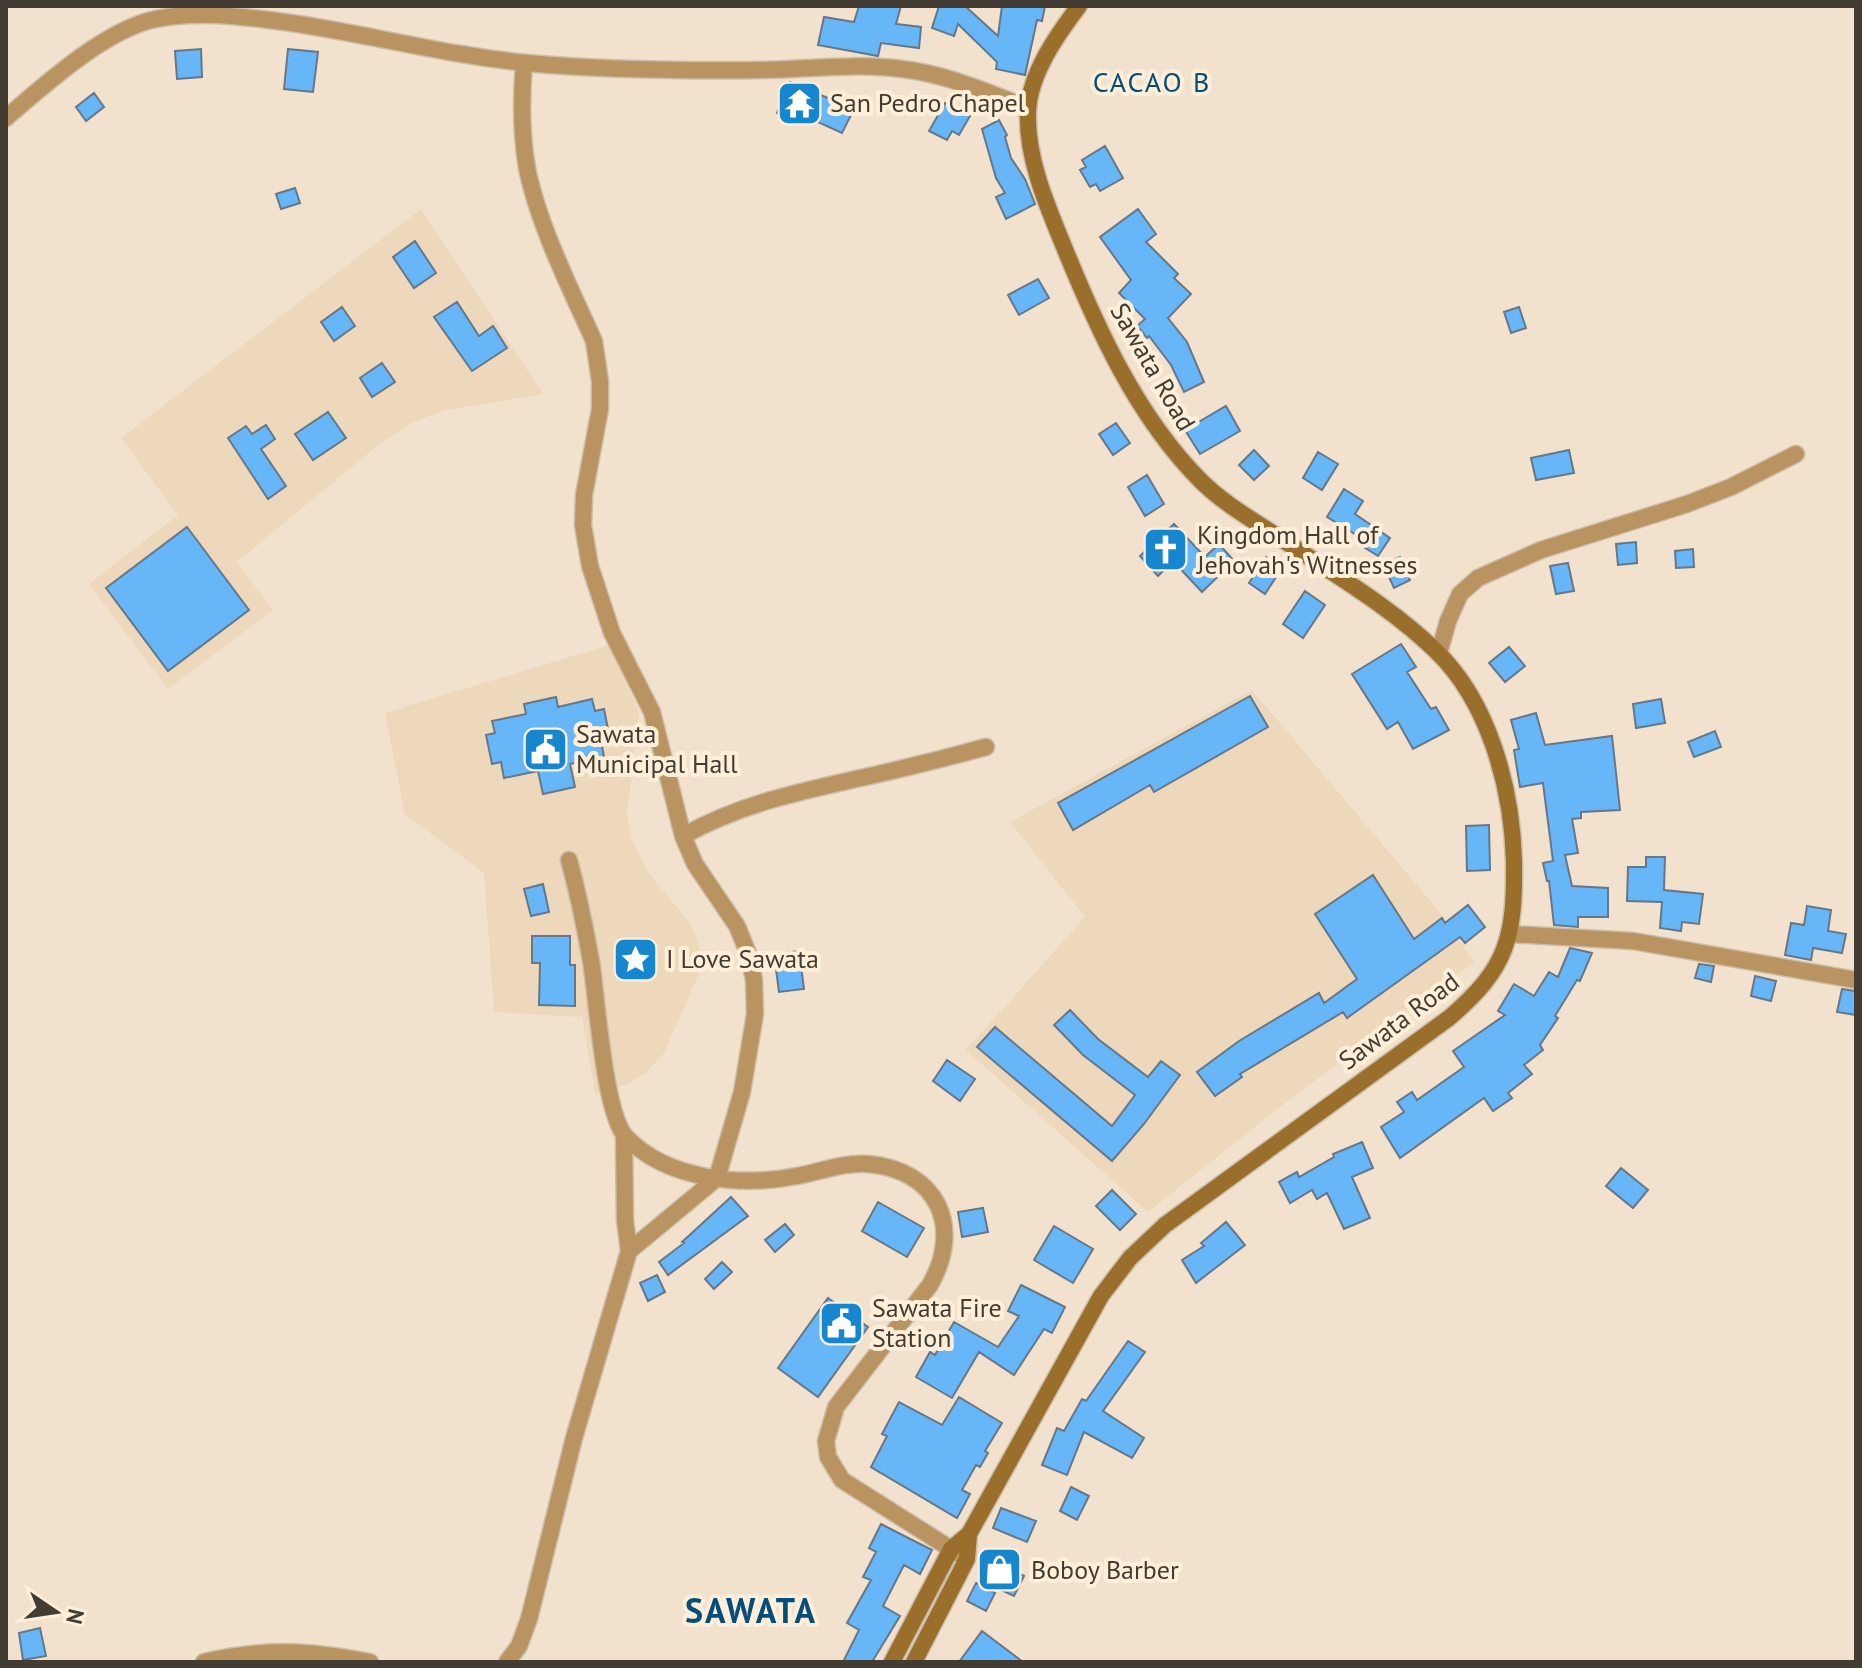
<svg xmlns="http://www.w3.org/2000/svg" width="1862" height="1668" font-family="'PT Sans',sans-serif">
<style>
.built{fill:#edd8bc}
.building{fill:#67b6f7;stroke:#657788;stroke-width:2}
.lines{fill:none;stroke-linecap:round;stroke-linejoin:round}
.street-casing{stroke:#cbbdaa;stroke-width:19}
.secondary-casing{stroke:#cbbdaa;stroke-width:19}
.street{stroke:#b99460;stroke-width:16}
.secondary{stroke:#9a6f2c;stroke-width:16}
.labels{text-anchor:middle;stroke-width:8;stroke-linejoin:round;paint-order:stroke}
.poi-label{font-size:26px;fill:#423c33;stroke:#ffefd9;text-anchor:start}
.street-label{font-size:26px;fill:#423c33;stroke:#ffefd9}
.neighbourhood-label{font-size:28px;letter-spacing:2px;fill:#054e7c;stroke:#ffefd9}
.district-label{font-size:34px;font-weight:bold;letter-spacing:2px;fill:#054e7c;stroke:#ffefd9}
</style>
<rect width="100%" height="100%" fill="#f2e1cc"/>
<path class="built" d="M421,209L543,394L446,410L413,422L377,446L237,562L273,610L168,689L89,584L178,515L121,438Z
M609,645L639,712L627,814L632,840L647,871L692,926L700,951L698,976L664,1053L646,1073L623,1086L595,1093L582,1017L494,1012L484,873L405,814L385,713Z
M1252,690L1443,916L1474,962L1276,1110L1148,1212L966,1050L1085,917L1010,822Z"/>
<path class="building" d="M859,6H901L896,24L921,27L919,48L881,43L878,56L818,45L824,17L854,22Z
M939,6H965L998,36L1002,6H1045L1042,21L1037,20L1025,75L996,69L997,62L958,24L954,36L932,28Z
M201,49L202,77L177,79L175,51Z
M288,49L318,52L313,92L284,89Z
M790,82L854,109L842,133L807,117L804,124L777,113Z
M94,93L104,107L86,121L76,107Z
M945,103L970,116L959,135L952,131L947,140L929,131Z
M999,120L1007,135L1005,137L1011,158L1025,179L1035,204L1006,219L996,197L1005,193L996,178L982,129Z
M1105,146L1123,178L1100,191L1096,184L1090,187L1080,170L1086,167L1082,160Z
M295,188L300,203L281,209L276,194Z
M1138,209L1156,234L1146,242L1178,274L1174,278L1191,294L1168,318L1187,342L1204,382L1184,392L1171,365L1149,336L1147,338L1137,326L1145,319L1119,293L1131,280L1100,237Z
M415,241L436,273L414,288L393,257Z
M1038,279L1049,298L1019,315L1008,295Z
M457,302L479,336L493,326L507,348L472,371L434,317Z
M342,307L355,326L334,341L321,322Z
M1519,307L1526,328L1511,333L1504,312Z
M382,363L395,382L372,397L360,378Z
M1226,406L1240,431L1200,454L1185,430Z
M328,412L346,438L313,460L295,434Z
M1116,423L1130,443L1113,455L1099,434Z
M266,425L275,439L261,449L286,486L268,499L228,438L246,426L252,434Z
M1254,450L1269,466L1254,480L1239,465Z
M1569,450L1574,473L1536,480L1531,458Z
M1318,452L1338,464L1322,490L1303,478Z
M1147,475L1164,504L1145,516L1128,487Z
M1344,489L1363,501L1355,514L1390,538L1378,556L1362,546L1366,541L1327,517Z
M1174,524L1205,557L1219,544L1234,561L1202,592L1173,561L1158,576L1140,556Z
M187,527L249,610L168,671L106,588Z
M1636,542L1637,563L1618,565L1616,544Z
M1693,549L1694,567L1676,568L1675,551Z
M1266,557L1282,568L1265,594L1249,583Z
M1400,557L1410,580L1394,588L1383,564Z
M1568,563L1574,591L1556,594L1550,566Z
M1305,591L1325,605L1303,638L1283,624Z
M1401,644L1416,667L1407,672L1431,709L1436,707L1449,730L1413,749L1398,722L1387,729L1352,674Z
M1509,647L1525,666L1505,682L1489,663Z
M1250,696L1268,727L1154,792L1150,785L1073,830L1058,803Z
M556,697L558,707L592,699L595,711L604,709L610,739L601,741L604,757L570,764L575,787L543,794L538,771L504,778L501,762L492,764L486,735L495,733L492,721L526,714L524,704Z
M1661,699L1665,723L1636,728L1633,704Z
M1536,713L1545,745L1612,736L1620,810L1581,812V818L1572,819L1578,853L1565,855L1572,886L1608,888V917H1578V927L1554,925L1549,881H1547L1543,863L1553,861L1543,783L1520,787L1514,750L1519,749L1511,720Z
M1715,731L1721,747L1694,757L1688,742Z
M1489,825L1490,870L1467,871L1466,826Z
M1646,857H1665L1664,890L1703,894L1699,924L1682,922L1681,931L1660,928L1662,902L1627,901L1628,867H1646Z
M1373,875L1414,939L1442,918L1445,923L1468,905L1485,927L1465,943L1460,937L1347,1018L1343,1012L1240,1074L1242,1077L1215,1096L1197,1072L1239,1041L1319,993L1324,1003L1357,979L1315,914Z
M543,884L549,912L531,916L524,889Z
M1807,906L1831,910L1828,931L1846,934L1842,953L1813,948L1811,960L1785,955L1791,923L1804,925Z
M532,936H570V965H575V1006L539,1005L540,963H532Z
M1570,948L1592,953L1580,981L1577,980L1555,1016L1558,1018L1540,1045L1543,1050L1524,1065L1532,1074L1508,1093L1512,1098L1493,1111L1484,1098L1400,1158L1381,1127L1404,1112L1397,1102L1412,1092L1417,1100L1464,1067L1453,1051L1505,1015L1498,1011L1514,984L1534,996L1549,972L1558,977Z
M799,951L804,989L779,992L774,954Z
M1699,964L1714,966L1711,982L1695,978Z
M1755,976L1776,981L1771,1001L1751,996Z
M1842,989L1856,991V1015L1837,1012Z
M1070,1010L1098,1039L1148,1077L1161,1061L1180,1075L1144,1124L1112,1161L977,1047L995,1027L1112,1126L1135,1095L1083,1055L1054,1025Z
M947,1060L975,1079L960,1101L933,1081Z
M1362,1142L1373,1168L1352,1177L1370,1218L1344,1229L1327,1193L1317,1199L1312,1190L1290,1203L1279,1182L1297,1172L1299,1177L1334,1157L1333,1154Z
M1621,1168L1648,1190L1633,1208L1606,1186Z
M1112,1190L1136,1214L1120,1230L1096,1206Z
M731,1197L748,1216L668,1275L659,1262L684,1243L682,1242Z
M878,1202L924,1228L907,1257L862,1231Z
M983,1208L988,1232L962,1237L958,1212Z
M1226,1222L1245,1245L1196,1283L1182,1260L1204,1246L1201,1243Z
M785,1224L794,1235L775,1252L765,1240Z
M1054,1226L1093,1249L1073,1283L1034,1260Z
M722,1262L732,1272L714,1289L705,1279Z
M657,1275L665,1292L648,1301L640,1283Z
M1021,1285L1065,1307L1052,1333L1044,1329L1014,1375L979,1352L952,1398L916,1377L930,1352L935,1355L954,1322L998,1347L1019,1316L1008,1311Z
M828,1298L868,1327L818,1397L778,1368Z
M1128,1341L1145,1352L1103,1411L1144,1438L1132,1458L1084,1432L1067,1475L1042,1465L1057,1428L1064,1431L1082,1399L1086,1401Z
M959,1397L1002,1423L985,1451L988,1453L980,1467L976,1465L962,1490L970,1494L957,1518L871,1467L887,1436L882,1434L899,1402L942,1425Z
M1071,1487L1089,1496L1077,1520L1060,1511Z
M1001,1508L1036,1521L1027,1542L993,1528Z
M881,1524L932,1550L920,1574L904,1565L883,1606L900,1616L872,1662H843L859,1630L847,1623L871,1580L863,1577L876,1552L869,1548Z
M997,1561L1024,1576L1014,1596L986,1583Z
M976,1583L995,1593L986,1611L967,1601Z
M40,1628L46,1656L23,1660L19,1633Z
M982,1631L1023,1662H959Z"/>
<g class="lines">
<defs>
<path id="street" d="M524,63C521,98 521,133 527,168C538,224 571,290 594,341L600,381V409L584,495L583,525L590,566L612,633L652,712L683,836L695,864L737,926L748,953L754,980L755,1014L742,1092L717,1178L629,1251
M6,118C44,85 106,29 156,19C196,11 237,16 277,21C361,32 443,55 527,63C605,70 684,71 763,70C809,69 856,63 902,69C946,74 987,92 1028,108
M1439,653L1448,621L1460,594L1478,578L1541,550L1687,504L1731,487L1796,454
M683,836C742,803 799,792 865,777C906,768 946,758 986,747
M569,860C578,893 585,927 591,961C597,997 604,1114 626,1137C667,1180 742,1187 797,1176C820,1172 844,1162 868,1164C938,1170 963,1227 930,1285L836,1407L826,1441L828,1457L842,1480L962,1556
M1510,934L1633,941L1856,980
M204,1662C266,1648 307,1650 370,1662
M507,1662L519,1646L529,1619L574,1438L629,1251L625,1220L624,1135"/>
<path id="secondary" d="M892,1662L951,1549L969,1534L1101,1296L1130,1258L1165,1225L1449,1018C1508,968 1515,937 1514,861C1512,788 1489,702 1436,651C1392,608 1337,576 1286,542C1258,523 1225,505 1201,481C1136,416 1096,326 1062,242C1045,201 1026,155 1028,111C1030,73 1057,35 1079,6
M914,1662L967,1559L969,1534"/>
</defs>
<use href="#street" class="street-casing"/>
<use href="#secondary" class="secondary-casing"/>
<use href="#street" class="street"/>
<use href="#secondary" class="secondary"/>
</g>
<defs>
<symbol id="temple-square" viewBox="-11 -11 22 22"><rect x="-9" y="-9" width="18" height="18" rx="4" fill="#1686cf" stroke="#ffefd9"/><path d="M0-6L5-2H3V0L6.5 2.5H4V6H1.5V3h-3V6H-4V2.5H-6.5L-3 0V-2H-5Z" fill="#fff"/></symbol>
<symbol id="church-square" viewBox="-11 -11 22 22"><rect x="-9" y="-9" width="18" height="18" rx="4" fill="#1686cf" stroke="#ffefd9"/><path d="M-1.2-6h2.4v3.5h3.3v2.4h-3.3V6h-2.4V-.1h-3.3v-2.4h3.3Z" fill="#fff"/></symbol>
<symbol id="civic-square" viewBox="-11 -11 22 22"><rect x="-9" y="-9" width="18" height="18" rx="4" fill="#1686cf" stroke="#ffefd9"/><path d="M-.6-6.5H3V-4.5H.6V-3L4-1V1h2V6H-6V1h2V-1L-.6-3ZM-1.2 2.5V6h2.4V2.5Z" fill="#fff"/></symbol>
<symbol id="sight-square" viewBox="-11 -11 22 22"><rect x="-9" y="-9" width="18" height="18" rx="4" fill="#1686cf" stroke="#ffefd9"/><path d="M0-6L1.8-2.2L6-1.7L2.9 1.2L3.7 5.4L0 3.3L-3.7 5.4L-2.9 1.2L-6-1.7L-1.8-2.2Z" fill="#fff"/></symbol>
<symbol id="shop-square" viewBox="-11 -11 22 22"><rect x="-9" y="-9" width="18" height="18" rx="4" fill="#1686cf" stroke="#ffefd9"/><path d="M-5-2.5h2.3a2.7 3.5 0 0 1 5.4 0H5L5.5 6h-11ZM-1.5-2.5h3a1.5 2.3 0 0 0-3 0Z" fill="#fff"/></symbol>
</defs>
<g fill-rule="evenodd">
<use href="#temple-square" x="774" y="78" width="51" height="51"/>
<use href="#church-square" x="1140" y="524" width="51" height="51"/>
<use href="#civic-square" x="520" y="724" width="51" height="51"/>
<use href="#sight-square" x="610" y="934" width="51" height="51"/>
<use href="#civic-square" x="816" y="1298" width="51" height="51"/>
<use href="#shop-square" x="974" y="1544" width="51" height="51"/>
</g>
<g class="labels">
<g class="poi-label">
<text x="830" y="112">San Pedro Chapel</text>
<text x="1197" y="544">Kingdom Hall of<tspan x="1197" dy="30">Jehovah's Witnesses</tspan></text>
<text x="576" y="743">Sawata<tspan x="576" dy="30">Municipal Hall</tspan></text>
<text x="666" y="968">I Love Sawata</text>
<text x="872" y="1317">Sawata Fire<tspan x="872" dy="30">Station</tspan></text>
<text x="1031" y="1579">Boboy Barber</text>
</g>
<g class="street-label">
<text transform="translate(1153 367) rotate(60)" y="9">Sawata Road</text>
<text transform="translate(1399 1021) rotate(-37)" y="9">Sawata Road</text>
</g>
<g class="neighbourhood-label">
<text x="1152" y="92">CACAO B</text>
</g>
<g class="district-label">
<text x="751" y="1623">SAWATA</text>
</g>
</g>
<rect width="1862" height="1668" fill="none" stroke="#423c33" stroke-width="16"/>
<g transform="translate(56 1612) rotate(103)" stroke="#ffefd9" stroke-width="6" paint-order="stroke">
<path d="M0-6L14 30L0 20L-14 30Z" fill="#423c33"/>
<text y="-12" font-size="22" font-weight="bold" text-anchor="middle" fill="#423c33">N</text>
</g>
</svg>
